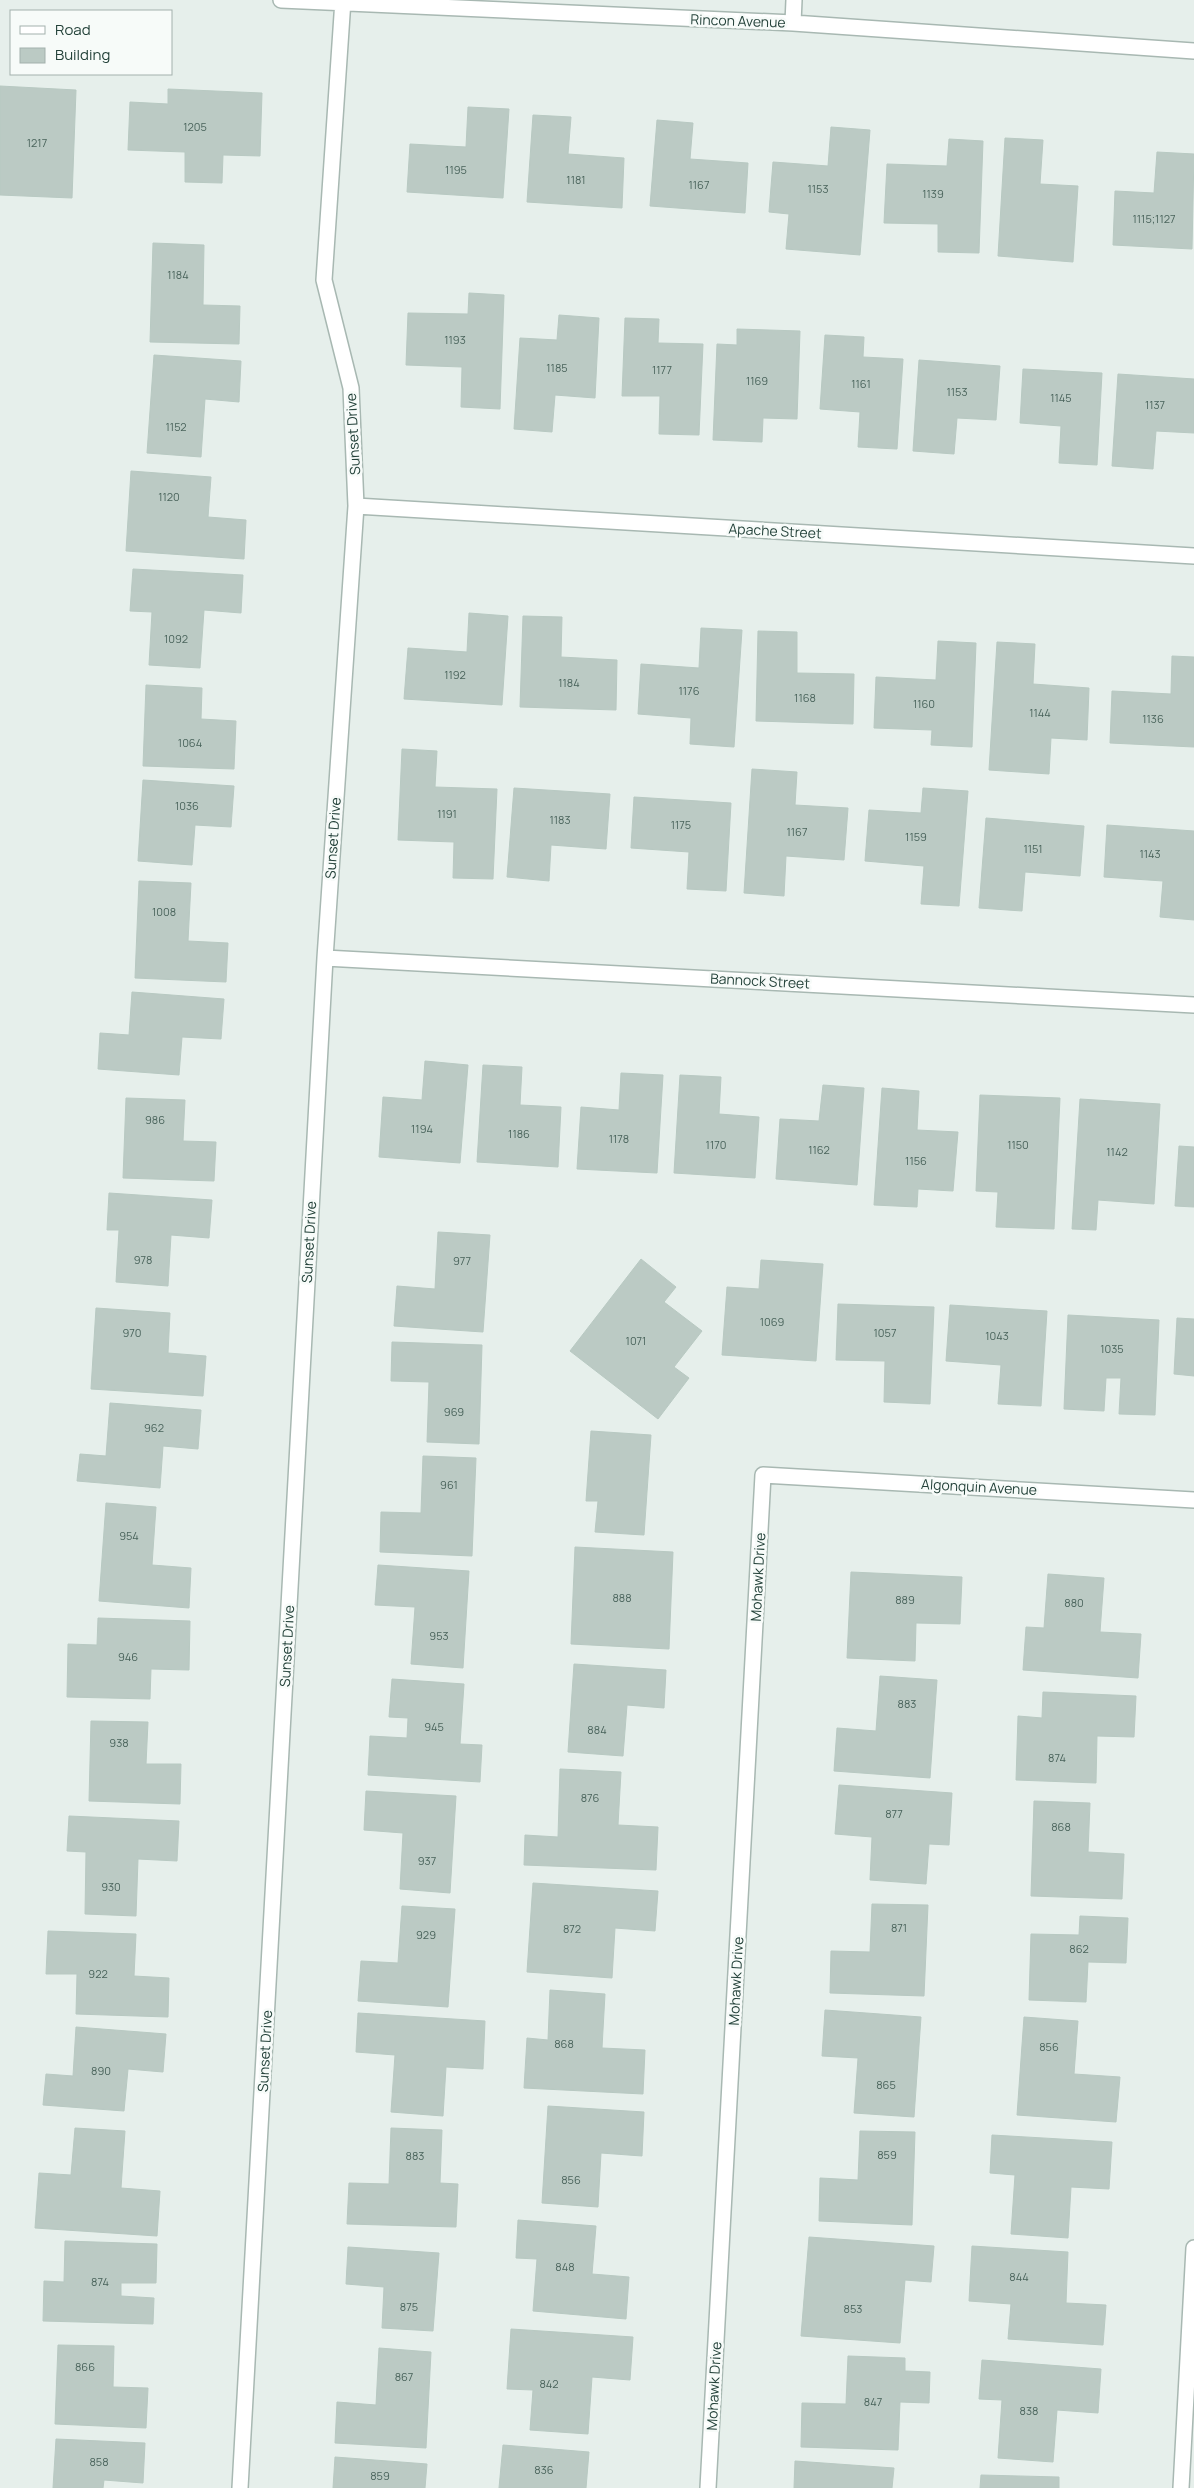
<svg xmlns="http://www.w3.org/2000/svg" width="1194" height="2488" font-family="Manrope,sans-serif">
<style>
.building{fill:#bbcac4;stroke:#b8c9c2}
.lines{fill:none;stroke-linecap:round;stroke-linejoin:round}
.minor-casing{stroke:#a8b8b2;stroke-width:18}
.minor{stroke:#fff;stroke-width:15}
.labels{text-anchor:middle;stroke-width:5;stroke-linejoin:round;paint-order:stroke}
.number-label{font-size:11px;fill:#4a645c}
.street-label{font-size:14px;fill:#24423a;stroke:#f7fbf9}
</style>
<rect width="100%" height="100%" fill="#e6efeb"/>
<path class="building" d="M0,86L76,90L72,198L0,195Z
M168,89L262,93L260,156L223,155L222,183L185,182V152L128,150L130,102L168,104Z
M468,107L509,109L503,198L407,192L410,144L466,147Z
M533,115L571,117L568,154L624,158L622,208L527,202Z
M657,120L693,123L690,159L748,163L745,213L650,206Z
M831,127L870,130L860,255L786,249L789,214L769,212L773,162L828,166Z
M1005,138L1043,140L1040,184L1078,186L1073,262L998,256Z
M949,139L983,141L979,253L938,252V224L884,223L887,164L947,166Z
M1157,152L1194,154L1192,249L1113,245L1115,191L1154,193Z
M153,243L204,245L203,305L240,306L239,344L150,342Z
M469,293L504,295L500,409L461,407L462,367L406,365L408,313L468,314Z
M559,315L599,318L595,398L555,395L552,432L514,429L520,338L557,340Z
M625,318L659,319L658,343L703,344L699,435L659,434L660,396H622Z
M737,329L800,331L797,419L763,418L762,442L713,440L717,344L737,345Z
M825,335L864,337L863,357L903,359L897,449L858,447L860,412L820,409Z
M154,355L241,361L239,402L205,399L201,457L147,453Z
M919,360L1000,366L996,420L957,418L954,454L913,451Z
M1023,369L1102,373L1097,465L1059,463L1061,426L1020,423Z
M1118,374L1194,379V433L1156,431L1153,469L1112,466Z
M131,471L211,477L208,517L246,520L244,559L126,551Z
M133,569L243,575L241,613L204,610L200,668L149,665L152,612L130,611Z
M469,613L508,616L502,705L404,699L408,648L467,652Z
M523,616L562,617L561,657L617,660L616,710L520,707Z
M701,628L742,630L734,747L690,744L691,718L638,714L641,664L699,668Z
M758,631L797,632V673L854,674L853,724L756,721Z
M938,641L976,643L972,747L931,745L932,730L874,728L876,677L936,680Z
M997,642L1035,644L1033,684L1089,688L1087,740L1051,738L1049,774L989,770Z
M1172,656L1194,657V747L1110,743L1112,691L1171,694Z
M146,685L202,688L201,719L236,721L234,769L143,766Z
M402,749L437,751L435,787L497,789L493,879L453,878L454,842L398,840Z
M752,769L797,772L795,805L848,808L844,860L786,856L784,896L744,893Z
M143,780L234,786L231,827L195,825L192,865L138,861Z
M514,788L610,794L606,849L551,845L549,881L507,877Z
M923,788L968,791L959,906L921,904L924,866L865,861L869,810L921,813Z
M634,797L731,803L726,891L687,889L689,852L631,848Z
M986,818L1084,826L1080,876L1025,872L1022,911L979,908Z
M1107,825L1194,831V920L1160,917L1163,881L1104,877Z
M139,881L191,883L188,941L228,943L226,982L135,978Z
M132,992L224,999L221,1039L182,1037L179,1075L98,1069L100,1033L129,1035Z
M425,1061L468,1065L460,1163L379,1157L383,1097L422,1100Z
M483,1065L522,1067L520,1105L561,1107L558,1167L477,1162Z
M621,1073L663,1075L657,1173L577,1169L581,1107L619,1110Z
M680,1075L721,1077L719,1114L759,1117L755,1178L674,1173Z
M823,1085L864,1088L857,1185L776,1179L780,1119L819,1121Z
M882,1088L919,1091L917,1130L958,1132L953,1191L918,1189L917,1207L874,1205Z
M980,1095L1060,1098L1054,1229L996,1227L998,1192L976,1191Z
M126,1098L185,1100L183,1141L216,1142L214,1181L123,1178Z
M1080,1099L1160,1104L1154,1204L1098,1200L1096,1230L1072,1229Z
M1179,1146L1194,1147V1207L1175,1206Z
M109,1193L212,1200L209,1238L171,1235L168,1286L116,1282L119,1230H107Z
M438,1232L490,1235L483,1332L394,1326L397,1286L435,1289Z
M641,1259L676,1287L664,1302L702,1331L674,1367L689,1378L658,1419L570,1351Z
M761,1260L823,1264L816,1361L722,1355L727,1287L759,1289Z
M838,1304L934,1307L930,1404L884,1402L885,1361L836,1360Z
M950,1305L1047,1311L1041,1406L998,1404L1001,1365L946,1361Z
M96,1308L170,1313L168,1353L206,1356L203,1396L91,1389Z
M1068,1315L1159,1320L1155,1415L1119,1414L1121,1378H1106L1104,1411L1064,1409Z
M1177,1318L1194,1319V1376L1174,1374Z
M392,1342L482,1345L479,1444L427,1442L429,1382L391,1381Z
M110,1403L201,1410L198,1449L163,1446L160,1488L77,1481L80,1454L106,1456Z
M591,1431L651,1435L644,1535L595,1532L598,1501H586Z
M423,1456L476,1458L472,1556L380,1552L381,1512L421,1513Z
M106,1503L156,1507L152,1565L191,1568L189,1608L99,1601Z
M575,1547L673,1552L669,1649L571,1644Z
M378,1565L469,1571L463,1668L411,1664L415,1607L375,1605Z
M851,1572L962,1577L960,1624L916,1623L915,1661L847,1658Z
M1048,1574L1104,1578L1100,1632L1141,1634L1138,1678L1023,1670L1026,1627L1044,1628Z
M98,1618L190,1621L189,1670L151,1669L150,1699L67,1697L68,1644L97,1645Z
M574,1664L666,1670L664,1708L627,1705L623,1756L568,1752Z
M880,1676L937,1680L930,1778L834,1771L837,1728L876,1731Z
M392,1679L464,1684L460,1744L482,1745L480,1782L368,1775L370,1736L407,1738L408,1718L389,1717Z
M1043,1692L1136,1696L1134,1737L1097,1736L1096,1783L1016,1780L1018,1716L1042,1718Z
M91,1721L148,1722L146,1764H181L180,1804L89,1801Z
M560,1769L621,1772L618,1825L658,1827L656,1870L524,1865L525,1835L558,1837Z
M839,1785L952,1793L949,1845L929,1844L926,1884L870,1880L872,1837L835,1834Z
M366,1791L456,1796L450,1893L400,1889L403,1833L364,1830Z
M1034,1801L1090,1803L1088,1852L1124,1854L1122,1899L1031,1896Z
M69,1816L179,1821L177,1861L138,1859L136,1916L85,1914L86,1852L67,1851Z
M533,1883L658,1891L655,1931L615,1928L612,1978L527,1972Z
M872,1904L928,1905L924,1996L830,1993L831,1951L870,1952Z
M402,1906L455,1909L448,2007L358,2001L361,1961L398,1963Z
M1080,1916L1128,1918L1126,1963L1088,1962L1086,2002L1029,2000L1031,1934L1079,1935Z
M48,1931L136,1934L134,1976L169,1978L168,2017L76,2014L77,1974H46Z
M550,1990L605,1994L602,2048L645,2050L643,2094L524,2088L527,2038L548,2040Z
M825,2010L921,2017L914,2117L854,2113L858,2058L822,2056Z
M358,2013L485,2021L483,2069L446,2067L443,2116L391,2112L395,2055L356,2052Z
M1024,2017L1078,2021L1074,2074L1120,2077L1116,2122L1017,2115Z
M76,2027L166,2034L163,2072L128,2069L124,2111L43,2105L46,2074L73,2076Z
M548,2106L644,2112L642,2156L601,2153L598,2207L542,2203Z
M75,2128L125,2131L121,2188L160,2191L157,2236L35,2228L39,2173L71,2175Z
M391,2128L442,2130L440,2183L458,2184L456,2227L347,2224L349,2183L389,2184Z
M860,2131L915,2132L912,2225L819,2221L820,2178L858,2180Z
M992,2135L1112,2142L1109,2189L1071,2187L1068,2238L1011,2234L1015,2175L990,2173Z
M518,2220L596,2226L592,2274L629,2277L626,2319L533,2311L537,2259L516,2258Z
M809,2237L934,2246L931,2282L905,2280L900,2343L801,2336Z
M65,2241L157,2244L156,2283H121V2296L154,2298L153,2324L43,2321L44,2281L64,2282Z
M972,2246L1068,2252L1066,2303L1106,2305L1103,2345L1008,2339L1011,2304L969,2301Z
M348,2247L439,2253L433,2331L382,2328L384,2287L346,2284Z
M511,2329L633,2337L630,2380L592,2377L588,2434L530,2430L533,2390L507,2389Z
M58,2345L114,2346L113,2387L148,2388L146,2428L55,2424Z
M379,2348L431,2352L426,2448L335,2443L337,2402L376,2405Z
M848,2356L905,2358V2371L930,2372L929,2403L900,2402L898,2450L801,2447L802,2403L846,2404Z
M982,2360L1101,2369L1098,2413L1057,2410L1053,2462L998,2458L1002,2400L979,2399Z
M56,2439L145,2443L143,2483L104,2480L103,2488H53Z
M503,2445L589,2452L586,2488H499Z
M335,2457L427,2464L425,2488H333Z
M795,2461L894,2468L892,2488H794Z
M981,2475L1059,2477V2488H980Z"/>
<g class="lines">
<defs>
<path id="minor" d="M281,0L793,23L1194,51
M793,23L794,0
M356,506L1194,556
M325,958L1194,1005
M240,2488L325,958L356,506L351,388L324,280L343,0
M708,2488L763,1475L1194,1500
M1181,2488L1194,2248"/>
</defs>
<use href="#minor" class="minor-casing"/>
<use href="#minor" class="minor"/>
</g>
<g class="labels">
<g class="number-label">
<text x="195" y="131">1205</text>
<text x="37" y="147">1217</text>
<text x="456" y="174">1195</text>
<text x="576" y="184">1181</text>
<text x="699" y="189">1167</text>
<text x="818" y="193">1153</text>
<text x="933" y="198">1139</text>
<text x="1154" y="223">1115;1127</text>
<text x="178" y="279">1184</text>
<text x="455" y="344">1193</text>
<text x="557" y="372">1185</text>
<text x="662" y="374">1177</text>
<text x="757" y="385">1169</text>
<text x="861" y="388">1161</text>
<text x="957" y="396">1153</text>
<text x="1061" y="402">1145</text>
<text x="1155" y="409">1137</text>
<text x="176" y="431">1152</text>
<text x="169" y="501">1120</text>
<text x="176" y="643">1092</text>
<text x="455" y="679">1192</text>
<text x="569" y="687">1184</text>
<text x="689" y="695">1176</text>
<text x="805" y="702">1168</text>
<text x="924" y="708">1160</text>
<text x="1040" y="717">1144</text>
<text x="1153" y="723">1136</text>
<text x="190" y="747">1064</text>
<text x="187" y="810">1036</text>
<text x="447" y="818">1191</text>
<text x="560" y="824">1183</text>
<text x="681" y="829">1175</text>
<text x="797" y="836">1167</text>
<text x="916" y="841">1159</text>
<text x="1033" y="853">1151</text>
<text x="1150" y="858">1143</text>
<text x="164" y="916">1008</text>
<text x="155" y="1124">986</text>
<text x="422" y="1133">1194</text>
<text x="519" y="1138">1186</text>
<text x="619" y="1143">1178</text>
<text x="716" y="1149">1170</text>
<text x="1018" y="1149">1150</text>
<text x="819" y="1154">1162</text>
<text x="1117" y="1156">1142</text>
<text x="916" y="1165">1156</text>
<text x="143" y="1264">978</text>
<text x="462" y="1265">977</text>
<text x="772" y="1326">1069</text>
<text x="132" y="1337">970</text>
<text x="885" y="1337">1057</text>
<text x="997" y="1340">1043</text>
<text x="636" y="1345">1071</text>
<text x="1112" y="1353">1035</text>
<text x="454" y="1416">969</text>
<text x="154" y="1432">962</text>
<text x="449" y="1489">961</text>
<text x="129" y="1540">954</text>
<text x="622" y="1602">888</text>
<text x="905" y="1604">889</text>
<text x="1074" y="1607">880</text>
<text x="439" y="1640">953</text>
<text x="128" y="1661">946</text>
<text x="907" y="1708">883</text>
<text x="434" y="1731">945</text>
<text x="597" y="1734">884</text>
<text x="119" y="1747">938</text>
<text x="1057" y="1762">874</text>
<text x="590" y="1802">876</text>
<text x="894" y="1818">877</text>
<text x="1061" y="1831">868</text>
<text x="427" y="1865">937</text>
<text x="111" y="1891">930</text>
<text x="899" y="1932">871</text>
<text x="572" y="1933">872</text>
<text x="426" y="1939">929</text>
<text x="1079" y="1953">862</text>
<text x="98" y="1978">922</text>
<text x="564" y="2048">868</text>
<text x="1049" y="2051">856</text>
<text x="101" y="2075">890</text>
<text x="886" y="2089">865</text>
<text x="887" y="2159">859</text>
<text x="415" y="2160">883</text>
<text x="571" y="2184">856</text>
<text x="565" y="2271">848</text>
<text x="1019" y="2281">844</text>
<text x="100" y="2286">874</text>
<text x="409" y="2311">875</text>
<text x="853" y="2313">853</text>
<text x="85" y="2371">866</text>
<text x="404" y="2381">867</text>
<text x="549" y="2388">842</text>
<text x="873" y="2406">847</text>
<text x="1029" y="2415">838</text>
<text x="99" y="2466">858</text>
<text x="544" y="2474">836</text>
<text x="380" y="2480">859</text>
</g>
<g class="street-label">
<text transform="translate(738 21) rotate(2)" y="5">Rincon Avenue</text>
<text transform="translate(353 434) rotate(-93)" y="5">Sunset Drive</text>
<text transform="translate(775 531) rotate(3)" y="5">Apache Street</text>
<text transform="translate(333 838) rotate(-86)" y="5">Sunset Drive</text>
<text transform="translate(760 981) rotate(3)" y="5">Bannock Street</text>
<text transform="translate(309 1242) rotate(-87)" y="5">Sunset Drive</text>
<text transform="translate(979 1487) rotate(3)" y="5">Algonquin Avenue</text>
<text transform="translate(758 1577) rotate(-87)" y="5">Mohawk Drive</text>
<text transform="translate(287 1646) rotate(-87)" y="5">Sunset Drive</text>
<text transform="translate(736 1981) rotate(-87)" y="5">Mohawk Drive</text>
<text transform="translate(265 2051) rotate(-87)" y="5">Sunset Drive</text>
<text transform="translate(714 2386) rotate(-87)" y="5">Mohawk Drive</text>
</g>
</g>
<rect x="10" y="10" width="162" height="65" fill="#f7fbf9" stroke="#a3b1ad"/>
<rect x="20" y="26" width="25" height="8" fill="#ffffff" stroke="#a3b1ad"/>
<text x="55" y="35" font-size="15" fill="#24423a">Road</text>
<rect x="20" y="48" width="25" height="15" fill="#bbcac4" stroke="#a3b1ad"/>
<text x="55" y="60" font-size="15" fill="#24423a">Building</text>
</svg>
